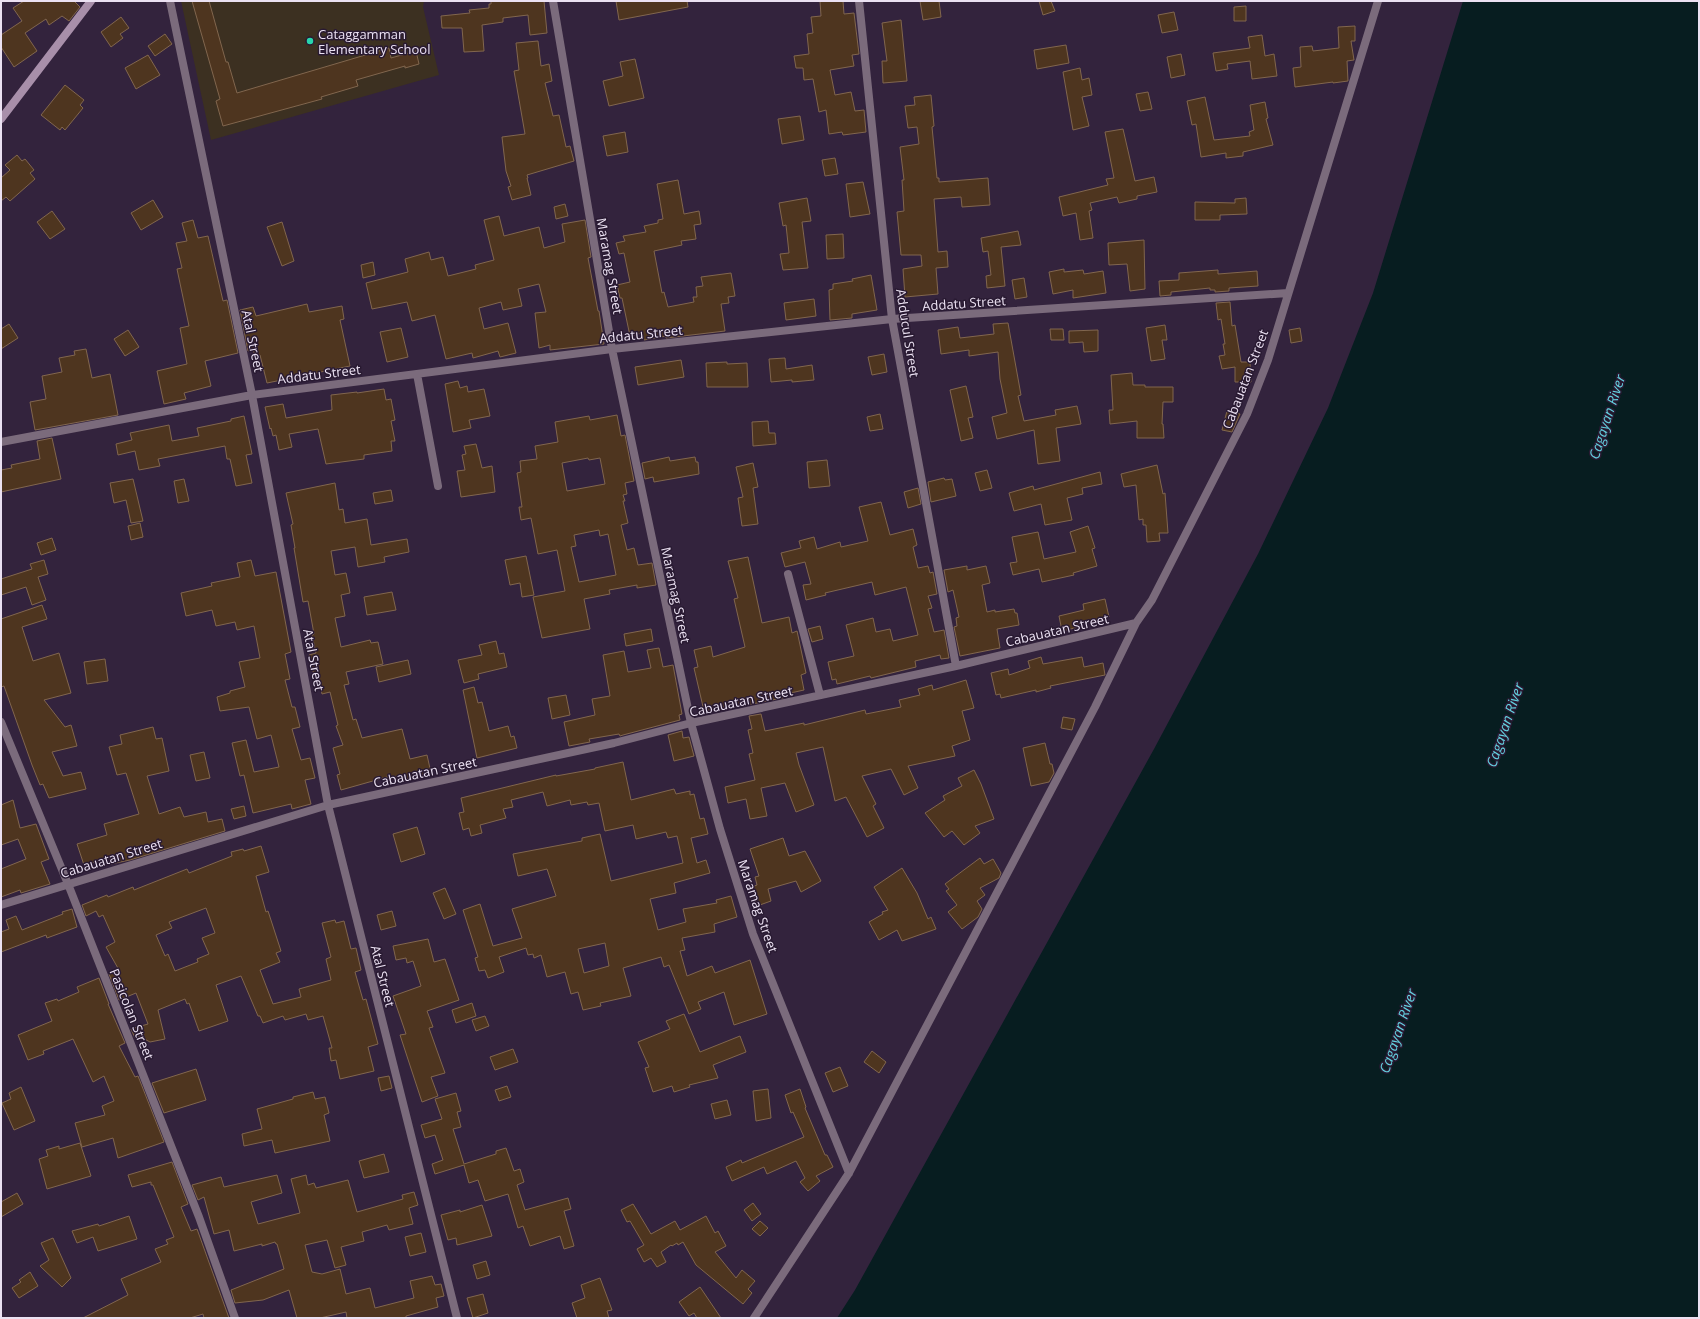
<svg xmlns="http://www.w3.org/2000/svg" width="1700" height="1319" font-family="'Open Sans',sans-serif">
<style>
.education{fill:#3c3021}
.water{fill:#071d20}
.building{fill:#4e351f;stroke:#81664e;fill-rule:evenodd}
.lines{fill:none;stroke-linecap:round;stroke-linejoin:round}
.street{stroke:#7b6b7c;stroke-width:8}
.secondary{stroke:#a88faa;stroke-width:8}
.poi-dot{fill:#28d5ad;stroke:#291a32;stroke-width:1.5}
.labels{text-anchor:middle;stroke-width:3;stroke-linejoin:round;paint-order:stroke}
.poi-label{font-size:13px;fill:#ebe1f2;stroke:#291a32;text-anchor:start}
.street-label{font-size:13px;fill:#ebe1f2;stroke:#291a32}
.water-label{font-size:14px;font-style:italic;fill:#63d2e0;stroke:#291a32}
</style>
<rect width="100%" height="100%" fill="#33233d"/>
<path class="education" d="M181,1H424L423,7L439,75L211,140Z"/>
<path class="water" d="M1463,1H1699V1318H837L855,1290L1154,749L1258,554L1328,408L1373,293Z"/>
<path class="building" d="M24,1H74L80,7L69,21L62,16L49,25L46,19L25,33L37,51L14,67L1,47V35L22,21L13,8Z
M192,1H209L226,62H228L237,93L389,48L391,58L416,51L419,64L405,68V66L356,80L358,86L321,97L322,99L223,126L216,101L220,99Z
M491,1H544L547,33L530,35L528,15L503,18V22L482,25L484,51L464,52L462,28H442L441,16L470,13L469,10L489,8V4H491Z
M616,1H687L688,7L619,20Z
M820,1H843L844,14L854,13L859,54L852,55L854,66L830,70L835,95L851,92L855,111L864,110L866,132L843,135L842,132L829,134L826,110L819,112L813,79L804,80L803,68H796L794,56L809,54L807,34L813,33L811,17L821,16Z
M920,1H939L941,17L923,20Z
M1039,1H1051L1055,11L1043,15Z
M1246,6V21H1234V7Z
M1174,12L1178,30L1162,33L1158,15Z
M121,17L129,28L120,34L123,38L111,47L101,32Z
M901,20L907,81L883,83L882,61H887L882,23Z
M1355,26V41H1351L1354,60L1347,61L1348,81L1333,83V82L1295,87L1293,68L1301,67L1300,47L1312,46L1313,51L1339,48L1338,27Z
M165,34L172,44L155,56L148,46Z
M1262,35L1265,56L1274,54L1277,76L1252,79L1250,61L1227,64L1228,69L1216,71L1213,53L1250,48L1248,37Z
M538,41L541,66L549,64L552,81L545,83L553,116L559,115L566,147L570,146L574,161L527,175L528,178H527L531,195L512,200L508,187L511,186L506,171L502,137L525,134L514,71L519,70L516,43Z
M1066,45L1069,63L1037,69L1034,50Z
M1181,54L1185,75L1171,78L1167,57Z
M148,55L160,75L136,89L125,68Z
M635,59L644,98L609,106L603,81L623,76L620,62Z
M1080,68L1082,80L1089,78L1092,95L1082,97L1089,126L1073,130L1063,72Z
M65,85L84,100L80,105L83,108L65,130L62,127L60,130L41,115Z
M1148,92L1152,109L1140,111L1136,94Z
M931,95L934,126L932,127L937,178H939V182L988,178L990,205L962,207L961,197L934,199L938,252L947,251L948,267L936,268L938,294L905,297L903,269L922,266L921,255H901L897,212L904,211L902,180H904L900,147L919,144L917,127L908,128L905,106L915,105L914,97Z
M1205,97L1214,140L1250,136L1249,132L1254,130L1250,105L1265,102L1268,118L1266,119L1273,145L1243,152V156L1226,158V153L1201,157L1196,124L1192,125L1187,101Z
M800,116L804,140L782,144L778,119Z
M1123,129L1135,181L1154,177L1157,192L1137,196V199L1119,203L1117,197L1090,203L1092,210L1089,211L1093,238L1080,240L1076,213L1063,216L1059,197L1108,185L1106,179L1114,178L1105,132Z
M625,132L628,152L607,156L603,136Z
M17,155L22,161L25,159L34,170L30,173L35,179L10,201L6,197L1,201V178L10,170L5,165Z
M835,158L838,174L825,176L822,160Z
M678,180L684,214L699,211L701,224L694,225L696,239L681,241L682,245L654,251L662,293L664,292L668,307L694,302L693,297H697L696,287L703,286L701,277L731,273L735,296L728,297L729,303L721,304L725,331L666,338V336L644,340L642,333L630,336L622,298H620L617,285L630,282L624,253L619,254L616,243L625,241L623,236L646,232L644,226L658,223V220L663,219L657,184Z
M863,182L870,214L850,217L846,184Z
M807,198L811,221L802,222L808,268L783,270L780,254L789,253L786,225L783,226L779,203Z
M1246,198L1247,214L1220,215V220H1195V202L1235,203V199Z
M153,200L163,217L141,230L131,213Z
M565,204L568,216L556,219L554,207Z
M52,211L65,229L50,239L37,222Z
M499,216L504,236L539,227L544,248L565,242L562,224L585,220L591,257L588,258L598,311H599L604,344L550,350V345L539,348L535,313L546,312L539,284L518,289L522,306L503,310L501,302L479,308L484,329L508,323L516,353L500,357L498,351L473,358L472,353L446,359L435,315L412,321L407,302L372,309L366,283L408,272L405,259L429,252L431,260L443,257L448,276L476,269L475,265L494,260L484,220Z
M193,220L198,238L208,236L223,301L227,300L238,353L205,361L211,386L184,393L186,399L164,404L157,371L187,364L180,328L189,326L177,269L182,268L176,243L187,241L182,223Z
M282,222L294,261L282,266L267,227Z
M1018,231L1021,245L1001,247L1005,286L987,288L986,276L991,275L988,251L983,252L981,238Z
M843,234L844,258L827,259L826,235Z
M1144,240L1145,289L1130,291L1127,264L1109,265L1108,243Z
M373,262L375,275L363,278L361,265Z
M1064,269V272L1083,270L1084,274L1103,271L1106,293L1073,298V290L1053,294L1049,272Z
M1218,270V274L1257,271L1258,286L1229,288V291L1215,292V290H1210V288L1171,292V295L1160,296L1159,281L1179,280V273Z
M871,275L877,310L852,314V318L830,320L829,290L833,289V284L853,281L852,279Z
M1024,278L1027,297L1015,299L1012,280Z
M814,299L816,316L786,320L784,303Z
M1230,302L1232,326L1235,325L1241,362H1250L1251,382H1235V367L1222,369L1219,356L1225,355L1223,344H1225L1221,319L1218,320L1216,303Z
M307,304L309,312L342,306L344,319L340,320L350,366L267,383L260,355L255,356L253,350L248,351L240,310L253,307L256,316Z
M1008,323L1021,395L1018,396L1024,421L1056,415L1055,410L1077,406L1081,424L1056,428L1060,461L1038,464L1034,430L997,439L992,417L1007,413L1000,379L998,352L969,356V350L941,354L938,330L958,327L960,338L994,334L993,324Z
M9,324L18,338L1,349V329Z
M1165,325L1167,340H1162L1165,359L1151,361L1146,328Z
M401,328L408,357L387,362L380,332Z
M1300,328L1302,341L1291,343L1289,330Z
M1050,329H1063L1064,340H1051Z
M128,330L139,347L125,356L114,339Z
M1098,330V351L1084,352L1083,342L1069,343V331Z
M86,349L92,378L110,374L118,415L35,430L30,402L46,399L42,376L62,372L59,358L75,355L74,351Z
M884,354L887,372L872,375L868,357Z
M785,358L786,369L812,365L814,380L792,382V380L771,382L769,359Z
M681,360L684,377L638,385L635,367Z
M727,362V364L747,363L748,387H707L706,363Z
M1132,373L1133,385H1145V387H1173V402H1163L1162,424H1163L1164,438H1137V421L1110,424L1109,410H1113L1111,375Z
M458,381L460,388L467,386L468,392L484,389L490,416L469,420L471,428L453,432L445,384Z
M966,386L973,417L968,418L973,438L961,441L950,390Z
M384,389L386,400L391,399L395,420L391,421L395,441H391L392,451L364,455V459L326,464L318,429L289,434L292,447L279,450L276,435L273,436L271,428L270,429L265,407L283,404L286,418L332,410L331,395L357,392V393Z
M1227,411L1240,414L1232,432L1222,430Z
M880,414L883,429L870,431L867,417Z
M617,415L621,436L625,435L634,481L625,483L627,494L623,495L625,501H623L628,523L621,525L627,550L634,548L638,565L652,563L656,585L637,588V585L609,590L610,594L584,599L590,629L542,638L533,597L565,591L557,550L538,554L531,518L521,520L519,507H522L517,473L521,472L520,461L537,459L535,446L558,442L555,422L589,416L590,420ZM588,458L589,460L600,458L605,484L567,491L562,463ZM599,530L600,536L608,534L616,575L579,582L571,547L576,546L574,535Z
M244,416L252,454L246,455L252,483L236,486L230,459H227L225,446L158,459L160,466L139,470L135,451L118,455L116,444L132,440L130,433L169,425L172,441L199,436L197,428L231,421V419Z
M768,421L769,433H775L776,444L753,446L752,422Z
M52,438L61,479L1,492V470L12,468L11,465L40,459L37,441Z
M476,444L482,468L492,466L495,492L461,497L457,471L465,470L462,455L466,454L464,446Z
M669,457L670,461L695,457L696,462H698L699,474L654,482L653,477L645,479L642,463Z
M827,460L830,486L809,488L807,462Z
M753,463L758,487L753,488L758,524L742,526L738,498L743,497L736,467Z
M1157,465L1163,494L1165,493L1168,533H1159L1160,541L1147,542L1146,525H1143V519L1139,520L1136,485L1124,487L1121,474Z
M987,470L992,488L980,491L975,473Z
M1100,472L1102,484L1082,488L1083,494L1067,498L1072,520L1045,525L1041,504L1014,511L1009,493L1033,486L1034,490Z
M944,478L945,480L952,479L956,496L931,502L928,482Z
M133,479L143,521L131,523L126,500L114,503L110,483Z
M184,479L189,501L178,503L174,481Z
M335,483L339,510L343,509L345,523L367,519L371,545L407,539L409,552L384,557L385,562L358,567L355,547L331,551L335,575L346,573L350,593L341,595L345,616L335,618L341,647L370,640L371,643L378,642L383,664L346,672L349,684L344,685L353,720L356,719L362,738L402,729L410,759L427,755L431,773L406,779L405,775L388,779L387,777L341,790L337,775L340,774L333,748L343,745L336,726L338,725L330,692L322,694L319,678L315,679L309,655L316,653L312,635L314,634L308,601L303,602L294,548H295L291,525L293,524L286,493Z
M918,488L921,504L908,508L904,492Z
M391,490L393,501L375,504L373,493Z
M881,502L890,535L913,529L917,545L913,547L918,568L928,566L930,573L933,572L937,594L928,596L932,608L928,609L934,632L944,630L949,658L941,659L940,655L915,661L916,667L871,678L870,676L837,684L836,679L832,680L828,662L854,656L846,625L873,618L876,632L890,629L893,641L918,635L906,587L875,595L872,582L825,593L826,595L806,600L803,585L811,584L805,562L785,567L781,553L801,548L799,541L814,537L817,549L840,542L841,547L868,541L859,507Z
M140,523L143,537L131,540L128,526Z
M1088,526L1095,548L1092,549L1097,566L1073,573L1074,575L1042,582L1039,569L1013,575L1010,563L1017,562L1012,537L1038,532L1044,559L1076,552L1070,532Z
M52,538L56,550L41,555L37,543Z
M526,556L534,595L522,597L520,583L510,585L505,560Z
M748,557L762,623L789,617L792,633L797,631L806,673L801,675L804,690L786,694L787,697L747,705L746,704L730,707L729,706L704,711L694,668L698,667L694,650L711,646L713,657L745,647L734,599L738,598L728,561Z
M44,560L48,574L38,577L46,600L32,605L26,587L1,595V579L32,569L30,564Z
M251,560L255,576L276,572L291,652L285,654L290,679L285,680L292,707H295L300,727L292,729L301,760L310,758L315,778L305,780L311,804L292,809L291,804L253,813L244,775L240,776L232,743L246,740L254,772L279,767L271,735L257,739L249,707L220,711L217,697L230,693V691L245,687L239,662L260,658L254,626L237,630L235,622L216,626L212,610L186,616L181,593L212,586L211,583L240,577L237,563Z
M967,566V570L986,566L990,583L982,585L987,612L995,610V612L1014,609L1015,613H1017L1019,625L997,629L1000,648L960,656L954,627L957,626L956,618L959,617L953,590L948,592L944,570Z
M392,592L396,610L367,615L364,597Z
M1105,599L1109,617L1079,624V627L1062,631L1059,616L1084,610L1083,604Z
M42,605L47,619L22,627L33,661L59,653L71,693L44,700L65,727L71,725L77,746L52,752L63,776L81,772L86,789L49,798L43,784L40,785L32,765L4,686L1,687V619Z
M820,626L823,639L812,642L808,629Z
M651,629L653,641L626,646L624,634Z
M496,641L499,654L504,653L507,667L478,674L479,679L464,683L458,660L482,655L479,645Z
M659,648L663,667L673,665L682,714L679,715L680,720L623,735L620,736L619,734L589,739L590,742L569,746L564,722L595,715L592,699L610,696L603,655L624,651L628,672L651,668L647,650Z
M1041,657L1043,664L1082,657L1084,667L1103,663L1105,675L1050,686L1051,688L1036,692V690L1001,698L1000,694L996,695L991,673L1008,669L1009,675L1030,668L1028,661Z
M105,659L108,681L87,684L84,662Z
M408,660L411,674L379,682L376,667Z
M966,680L974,708L962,711L970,740L952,746L955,756L908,766L918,788L904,795L891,769L862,776L876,804L873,806L884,828L867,837L846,797L835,801L823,747L796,753L799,765L814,805L796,812L785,783L761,788L767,816L750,819L746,799L728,803L725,787L755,780L749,754L753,753L748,730L752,729L749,716L761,714L765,731L804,723V725L865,710L866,714L901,707L899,700L920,695L918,689L932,685L933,690Z
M474,687L478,703L482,702L489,731L508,726L511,737L514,736L517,748L477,758L463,690Z
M566,695L570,715L552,719L548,698Z
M1063,717L1075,719L1072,730L1061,728Z
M153,727L156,739L162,738L169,771L147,776L159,814L180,807L184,817L206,812L208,822L222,819L225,831L130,860L111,864L109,858L84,865L77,844L107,835L104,824L139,814L126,773L117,775L109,747L122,744L120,735Z
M682,731L683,738L689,737L694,756L674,761L668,735Z
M1045,743L1050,764H1052L1054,773L1049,782L1031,786L1023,748Z
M204,752L210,778L196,781L190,755Z
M623,762L631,800L674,789L676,794L690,791V795L694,794L700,819L704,818L708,834L691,838L697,863L706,860L710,873L674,883L676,893L650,899L658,930L686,922L683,909L717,903L716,900L731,896L737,917L714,924L715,932L682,938L685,950L680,951L687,976L712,966L715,973L750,960L767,1014L734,1025L724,992L698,1002L701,1009L689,1014L669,965L664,967L661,957L623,968L631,996L600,1003L601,1006L583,1010L578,992L571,994L565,972L547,977L541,955L534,958L533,954L528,955L526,948L499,957L504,972L488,978L485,970L479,971L475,958L478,957L463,910L480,904L493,946L522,938L512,909L556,896L547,869L518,876L513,854L582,841V838L600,834L611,881L683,863L677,836L668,838L666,832L636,839L633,825L605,831L599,803L588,805L587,802L571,805L570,800L547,806L543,792L511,800L513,807L503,809L506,818L480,825L482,833L471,836L469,828L463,830L459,813L464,812L461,798L556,775V776L595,769V768ZM605,943L609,966L584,973L578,949Z
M974,770L981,784L994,819L975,826L980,833L964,845L952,831L944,837L925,813L945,800L943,796L962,786L958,778Z
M13,800L20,828L36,824L49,859L41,862L50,884L21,893L20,890L1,897V869L26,859L18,839L1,845V805Z
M244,806L246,816L234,819L231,809Z
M417,827L425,854L401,862L393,834Z
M783,838L789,856L805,851L821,881L801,892L796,881L768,889L771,901L757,906L752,887L757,885L755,877L759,876L750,849Z
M261,846L269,872L256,876L266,912L268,911L281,951L276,953L280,962L260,970L273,1004L301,997L299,989L331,980L326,959L331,957L322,923L335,920L336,923L344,921L351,949L356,948L361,970L355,972L363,1000L366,999L378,1044L368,1047L374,1071L340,1079L336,1060L331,1061L329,1048H332L323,1016L308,1020L306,1014L285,1020L283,1016L263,1023L260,1016H258L241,976L216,985L228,1021L199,1031L189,1003L187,1004L185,999L158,1010L165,1039L150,1042L139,1036L135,1038L131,1029L148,1024L136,993L119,1000L109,974L119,970L106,947L115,942L103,915L99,917L96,911L86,916L82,905L107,895L108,897L133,887L134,890L187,869L189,873L232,856L231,852L243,849L244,851ZM206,908L215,933L202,938L209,954L197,959L198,962L175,971L168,954L165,956L156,935L172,928L169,922Z
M980,858L984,864L993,859L1001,873L999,878L980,888L985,895L977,901L982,909L978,917L962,929L948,912L957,905L946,891L949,889L945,884Z
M902,868L917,893L928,919L931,917L936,929L902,941L897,930L879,940L869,922L883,914L882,912L888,910L874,887Z
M445,888L456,914L444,919L433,893Z
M72,909L77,927L47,938L46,935L1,952V932L9,929L6,920L16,916L22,930L63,914L62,912Z
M392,911L396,926L381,930L377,915Z
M428,939L434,962L445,959L459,1000L427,1011L433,1027L429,1028L445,1073L431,1077L438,1096L422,1102L400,1035L406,1034L393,996L421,986L413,961L407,963L406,958L396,960L393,946Z
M99,978L109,1004H108L125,1043L119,1046L135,1077L138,1076L164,1142L118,1158L113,1138L82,1147L75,1123L105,1115L102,1106L114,1101L104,1076L93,1082L73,1039L43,1051L44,1054L28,1060L18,1035L52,1021L45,1003L57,999L58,1001L79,992L77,987Z
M472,1003L476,1016L456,1023L452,1010Z
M684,1014L700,1052L740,1036L746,1052L713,1065L718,1078L689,1085L690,1087L674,1092L672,1086L653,1092L645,1068L649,1067L638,1042L670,1029L666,1021Z
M485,1016L489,1026L476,1031L472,1020Z
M513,1049L518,1062L495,1070L490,1057Z
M872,1051L886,1062L879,1073L864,1062Z
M840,1067L848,1086L833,1092L825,1073Z
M196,1069L206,1100L164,1113L152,1083Z
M389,1076L392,1088L381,1091L378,1078Z
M507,1086L511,1097L499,1101L495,1090Z
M21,1087L35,1121L14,1130L2,1103L11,1099L9,1093Z
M768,1089L771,1118L756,1121L753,1091Z
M800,1089L806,1107L805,1108L825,1155H827L833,1167L816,1176L820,1181L808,1191L800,1182L805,1178L796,1161L767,1174L764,1167L732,1181L726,1167L741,1160L742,1163L804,1137L793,1112L791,1113L785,1095Z
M313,1092L315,1099L325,1097L329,1113L324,1115L330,1141L275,1153L272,1140L244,1146L242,1134L262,1129L257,1109L293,1099V1097Z
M456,1093L461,1111L457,1112L461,1127L453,1129L464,1164L496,1154V1151L506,1148L514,1171L520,1169L524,1182L517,1185L525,1210L568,1198L571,1209L564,1211L574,1246L564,1249L560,1236L530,1246L523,1226L518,1228L508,1194L485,1201L478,1180L469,1183L464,1165L435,1174L432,1164L443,1160L435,1135L425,1138L421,1125L442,1119L435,1099Z
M727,1100L731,1115L715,1119L711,1104Z
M80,1143L91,1176L47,1189L39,1159L48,1156L46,1150L59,1146V1149Z
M384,1154L389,1172L364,1178L359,1161Z
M172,1162L188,1204L181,1207L191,1231L197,1229L229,1318H204L203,1314L190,1318H83L128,1295L121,1279L161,1262L155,1249L168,1244L166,1240L174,1237L153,1185H151V1182L132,1187L128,1175Z
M277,1175L282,1193L251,1202L258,1224L300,1213L291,1179L306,1175L308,1185L314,1183L316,1188L348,1180L357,1212L403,1199L402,1195L414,1192L418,1205L409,1208L413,1224L389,1230L387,1225L362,1232L364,1241L341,1247L346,1265L335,1268L327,1240L305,1245L312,1272L322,1274L340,1269L346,1294L370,1288L375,1308L414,1298L410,1281L432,1276L435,1285L441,1284L444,1296L436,1298L438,1307L406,1316V1318H347L346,1312L320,1318H297L289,1290L263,1300L235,1303L231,1290L284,1269L277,1244H276L275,1242L262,1246V1244L234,1251L229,1230L214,1234L204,1197L198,1200L192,1185L221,1177L224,1187Z
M17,1193L23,1204L1,1217V1202Z
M753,1203L761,1214L752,1221L744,1210Z
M633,1204L651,1234L675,1221L680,1230L706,1216L715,1233L718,1231L726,1246L715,1252L736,1278L742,1270L755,1281L748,1289L752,1293L743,1304L696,1265L683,1242L678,1245L677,1243L672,1246L671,1245L661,1252L666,1262L657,1267L651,1258L644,1262L637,1249L644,1245L630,1221L627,1222L621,1210Z
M482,1205L492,1236L457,1245L456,1238L448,1240L441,1215L460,1210V1212Z
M129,1216L137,1239L98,1251L93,1237L77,1243L72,1231L98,1224L99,1226Z
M760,1221L768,1228L760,1236L752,1229Z
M421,1233L426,1252L410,1256L405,1237Z
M53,1238L71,1278L62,1287L40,1266L49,1260L41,1243Z
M486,1261L490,1275L477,1279L473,1265Z
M30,1272L38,1286L19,1298L12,1288L21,1282L19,1280Z
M600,1278L612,1310L607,1311L609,1318H577L572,1303L585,1298L581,1285Z
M700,1287L721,1318H697L694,1313L689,1316L679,1302Z
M483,1294L488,1313L473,1318L467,1298Z"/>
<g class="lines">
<path class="street" d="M170,1L252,395L328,805L457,1318
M553,1L612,349L691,723L720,829L753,934L849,1173
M859,1L892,319L956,666
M417,374L438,486
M1,442L252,395L612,349L892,319L1288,293
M788,574L820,695
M1,722L68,884L199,1217L235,1318
M1,905L328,805L614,743L691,723L956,666L1136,623L1152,600L1247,414L1268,360L1378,1
M754,1318L849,1173L1095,707L1136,623"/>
<path class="secondary" d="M1,119L91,1"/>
</g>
<circle class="poi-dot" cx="310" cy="41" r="4"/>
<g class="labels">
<g class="poi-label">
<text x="318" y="39">Cataggamman<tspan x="318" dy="15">Elementary School</tspan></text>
</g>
<g class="street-label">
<text transform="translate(610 266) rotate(80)" y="5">Maramag Street</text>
<text transform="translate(964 303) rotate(-4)" y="5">Addatu Street</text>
<text transform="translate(908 333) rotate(81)" y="5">Adducul Street</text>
<text transform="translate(641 334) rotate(-6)" y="5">Addatu Street</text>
<text transform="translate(253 341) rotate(78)" y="5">Atal Street</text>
<text transform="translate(319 374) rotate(-7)" y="5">Addatu Street</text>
<text transform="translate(1245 379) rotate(-69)" y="5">Cabauatan Street</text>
<text transform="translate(676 595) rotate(78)" y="5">Maramag Street</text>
<text transform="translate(1057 630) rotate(-13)" y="5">Cabauatan Street</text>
<text transform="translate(314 660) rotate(79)" y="5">Atal Street</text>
<text transform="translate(741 701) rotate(-12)" y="5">Cabauatan Street</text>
<text transform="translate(425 772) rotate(-12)" y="5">Cabauatan Street</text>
<text transform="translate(111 858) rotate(-17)" y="5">Cabauatan Street</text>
<text transform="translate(758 906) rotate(71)" y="5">Maramag Street</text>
<text transform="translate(383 976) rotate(76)" y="5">Atal Street</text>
<text transform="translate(132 1014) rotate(68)" y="5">Pasicolan Street</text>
</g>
<g class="water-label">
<text transform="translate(1607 417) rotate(-72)" y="5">Cagayan River</text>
<text transform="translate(1505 725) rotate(-71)" y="5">Cagayan River</text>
<text transform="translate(1398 1031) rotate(-71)" y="5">Cagayan River</text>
</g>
</g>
<rect width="1700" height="1319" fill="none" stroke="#ebe1f2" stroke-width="4"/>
</svg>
